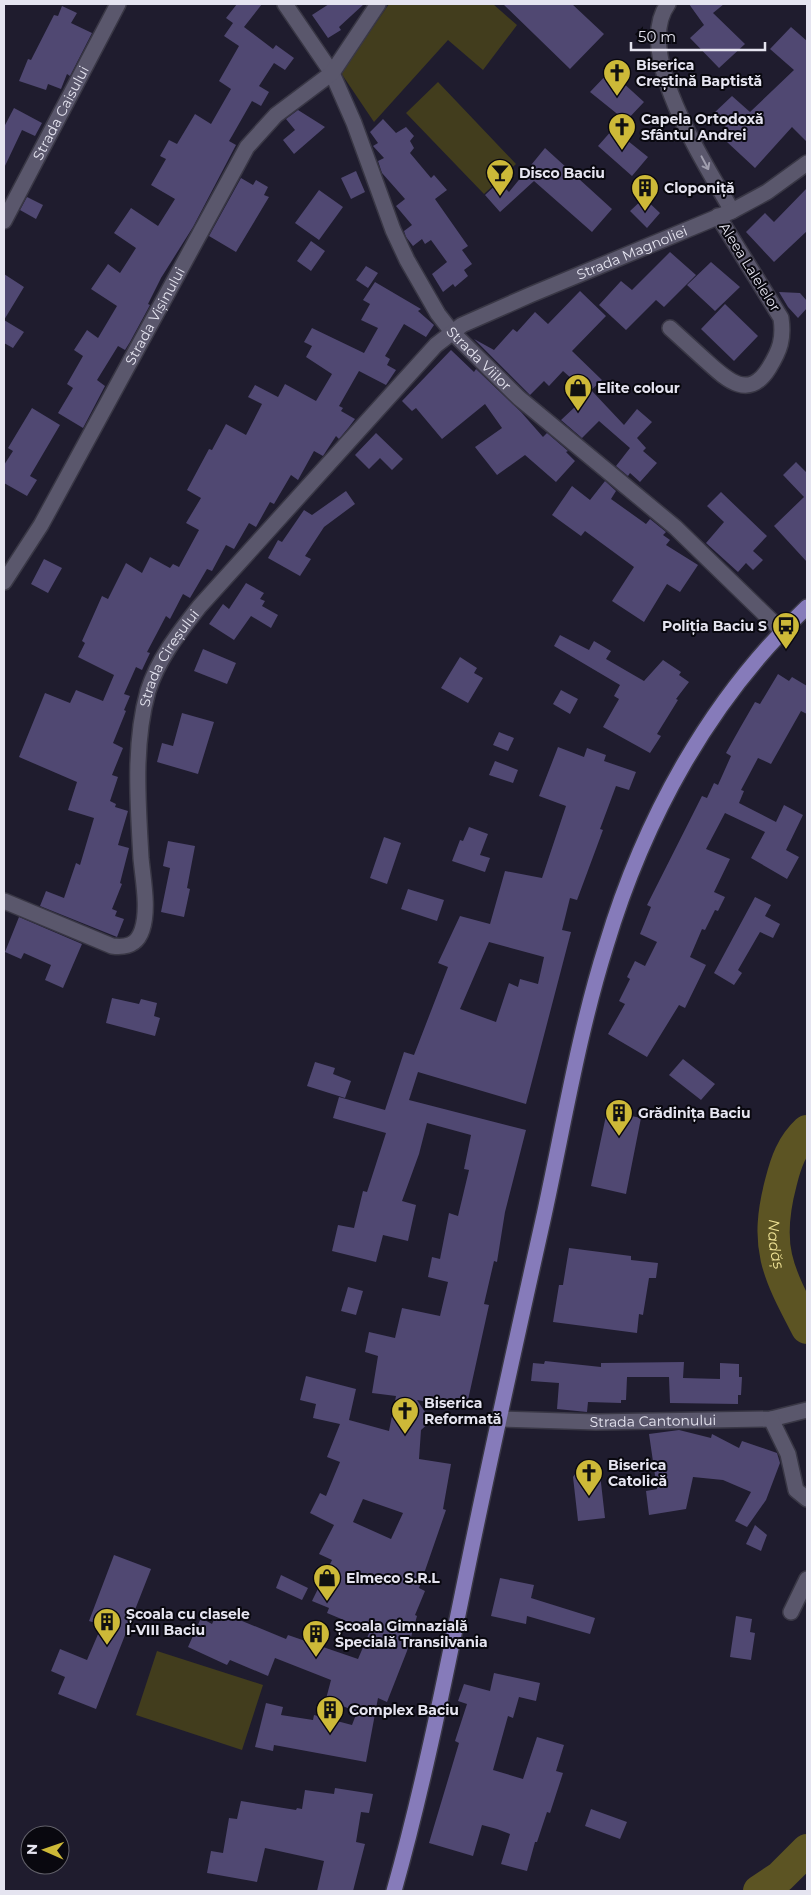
<svg xmlns="http://www.w3.org/2000/svg" width="811" height="1895" font-family="Montserrat,sans-serif">
<style>
.green{fill:#423d1d}
.lines{fill:none;stroke-linecap:round;stroke-linejoin:round}
.river{stroke:#5c5423;stroke-width:32}
.building{fill:#504872;fill-rule:evenodd}
.street-casing{stroke:#393745;stroke-width:18}
.primary-casing{stroke:#393745;stroke-width:18}
.street{stroke:#5a576c;stroke-width:15}
.primary{stroke:#867bba;stroke-width:15}
.oneway{stroke:#a09eae}
.labels{text-anchor:middle;stroke-width:4;stroke-linejoin:round;paint-order:stroke}
.poi-label{font-size:14px;font-weight:bold;fill:#e5e4f0;stroke:#09080f;text-anchor:start}
.street-label{font-size:14px;fill:#e5e4f0;stroke:#09080f}
.water-label{font-size:15px;font-style:italic;fill:#f0e395;stroke:#09080f}
</style>
<rect width="100%" height="100%" fill="#1f1c2e"/>
<path class="green" d="M389,4H493L517,25L483,70L448,40L374,122L341,73Z
M438,82L516,164L484,194L406,113Z
M157,1651L263,1685L242,1750L136,1715Z"/>
<g class="lines">
<g class="river">
<path id="s1" d="M807,1131C792,1145 786,1162 781,1182C764,1246 777,1271 807,1328"/>
<path d="M759,1891L780,1877L807,1850"/>
</g>
</g>
<path class="building" d="M237,4H262L244,27L273,49L276,45L294,58L285,70L274,63L259,86L269,92L261,106L252,101L232,136L229,141L236,145L193,227L161,278L148,304L150,305L130,342L125,350L118,346L97,380L105,386L83,428L58,413L73,388L67,384L83,356L74,350L87,330L98,338L117,306L91,289L108,264L120,273L136,248L114,233L131,208L158,226L175,199L151,185L166,159L160,156L169,140L177,144L195,114L211,124L231,89L219,81L239,46L224,36L233,23L226,18Z
M329,4H364L339,27L341,30L328,38L312,15Z
M503,4H572L604,34L570,69Z
M689,4H724L713,13L745,44L719,68L690,38L704,25Z
M62,6L77,13L71,23L92,33L70,76L67,74L61,89L48,84L46,90L19,81L28,59L31,60L54,15L58,16Z
M791,27L807,41V142L792,127L755,168L727,142L734,135L713,114L732,96L750,112L794,70L770,49Z
M610,71L644,102L626,121L590,92Z
M14,108L42,123L35,136L22,130L4,168V127Z
M298,110L325,127L294,154L283,140L295,130L286,119Z
M383,119L396,133L406,127L414,136L410,141L414,148L410,153L431,178L434,175L447,190L435,199L468,246L462,250L472,264L464,270L468,276L455,287L453,284L443,292L432,274L447,262L431,240L425,244L422,239L413,246L406,237L404,231L412,225L396,206L405,199L382,173L378,161L384,158L373,146L378,143L370,132Z
M613,129L648,157L632,176L598,146Z
M545,148L612,209L592,232L534,181L500,212L485,195L499,182L509,192Z
M356,171L365,192L351,199L341,178Z
M241,178L253,185L256,180L268,187L264,195L269,197L236,252L209,236Z
M807,188V231L774,262L746,232L765,213L774,222Z
M319,190L343,207L319,240L295,223Z
M27,197L43,205L36,219L20,210Z
M644,198L660,213L647,228L630,211Z
M311,241L325,251L311,271L297,261Z
M670,252L696,275L664,307L656,300L626,330L599,305L621,281L632,290Z
M711,262L740,287L715,311L687,285Z
M366,266L378,273L368,288L356,280Z
M4,274L24,287L4,320Z
M375,282L421,309L418,311L434,325L426,337L404,324L385,356L390,359L387,365L396,370L386,385L359,371L339,406L343,408L341,411L355,419L349,427L339,439L336,436L323,456L314,451L298,480L291,475L274,504L270,502L256,527L249,523L234,549L226,545L212,571L207,569L190,598L183,594L170,619L166,616L147,652L150,653L142,670L136,667L124,694L130,696L124,710L126,711L113,743L123,748L112,775L118,777L110,801L116,804L115,807L128,811L118,845L129,848L120,883L122,884L112,909L117,911L115,916L124,919L117,937L40,906L46,891L64,898L76,863L80,865L94,818L68,810L77,782L19,757L45,693L70,703L76,690L103,701L114,675L78,657L85,643L82,641L102,596L108,599L126,563L142,573L150,557L170,568L173,564L179,567L199,530L186,523L201,498L187,490L209,449L212,450L226,424L246,435L262,404L248,397L255,385L278,397L285,384L316,401L332,374L306,357L312,346L304,342L312,328L364,353L378,328L361,320L370,304L363,300Z
M580,291L606,316L572,351L602,380L588,393L563,371L549,386L544,381L530,395L474,339L494,350L513,329L517,332L535,312L548,324Z
M779,292L800,293L807,301V308L798,318L788,307Z
M725,304L758,336L734,361L701,329Z
M4,320L24,332L13,348L4,343Z
M451,350L474,372L476,369L521,412L543,437L547,433L568,451L566,452L575,461L556,482L525,455L497,475L475,447L502,428L485,404L442,439L416,408L412,411L402,401Z
M592,391L624,425L637,409L652,422L637,438L646,448L643,451L657,463L640,482L630,473L628,476L616,466L630,448L599,421L582,438L561,420Z
M32,408L60,425L30,476L37,480L27,496L4,483V465L13,451L8,448Z
M376,433L403,459L392,470L380,458L369,469L355,455Z
M796,462L807,473V562L774,526L804,497L783,475Z
M605,481L616,491L611,499L646,524L650,519L666,532L663,535L670,540L666,545L698,565L680,592L667,584L644,622L612,601L634,567L585,531L581,536L552,515L572,486L590,500Z
M346,491L355,504L324,527L305,556L311,559L300,576L268,558L278,540L282,542L304,510L312,515Z
M721,492L767,536L753,551L763,560L753,570L746,563L738,572L706,543L724,522L707,506Z
M44,559L62,568L48,593L31,584Z
M246,583L264,593L260,599L265,601L262,606L278,615L271,628L251,616L234,640L209,624L223,604L229,609Z
M560,635L589,650L594,641L611,651L606,659L644,681L663,660L681,672L679,675L689,682L676,699L678,700L657,734L661,736L650,753L603,727L619,699L614,696L620,685L554,646Z
M203,649L236,663L227,684L194,671Z
M460,657L477,668L474,673L483,678L468,703L441,688Z
M778,674L789,681L792,677L807,686V714L801,711L771,764L758,758L741,790L744,791L739,803L776,822L784,805L803,815L786,850L799,857L787,879L751,858L765,832L725,813L706,849L730,859L714,892L725,897L718,911L715,910L705,930L702,929L690,957L706,965L685,1008L679,1005L647,1057L608,1034L625,1004L619,1001L630,979L627,977L635,961L645,966L657,942L640,934L651,907L647,905L702,796L707,798L714,783L718,785L731,756L726,753L740,728L755,702L760,704Z
M561,690L578,699L570,714L553,704Z
M182,713L214,722L198,774L157,762L162,743L173,746Z
M499,732L514,738L508,751L493,745Z
M558,747L584,757L587,748L606,755L604,761L636,772L629,790L616,786L600,829L603,830L577,900L570,898L562,930L571,932L526,1104L418,1072L409,1100L526,1130L505,1212L497,1262L494,1261L484,1304L489,1305L466,1409L417,1400L431,1421L421,1430L419,1459L451,1464L443,1509L446,1510L419,1588L425,1591L415,1615L417,1616L407,1651L387,1702L378,1698L366,1762L274,1745L273,1751L255,1747L266,1703L283,1707L281,1715L313,1720L314,1715L352,1725L357,1712L326,1699L331,1680L275,1658L268,1676L230,1660L227,1665L188,1647L201,1618L212,1624L218,1611L286,1639L288,1635L358,1659L370,1631L327,1613L329,1608L312,1601L332,1560L319,1554L334,1525L310,1513L320,1493L326,1496L340,1462L327,1457L340,1424L313,1418L316,1404L300,1400L306,1376L356,1389L349,1420L389,1431L396,1396L372,1393L378,1356L365,1352L369,1332L395,1338L402,1308L440,1316L448,1282L428,1277L432,1257L440,1259L449,1213L458,1216L469,1170L464,1169L471,1135L427,1123L419,1154L402,1201L416,1205L408,1241L383,1235L376,1262L332,1251L338,1225L354,1228L363,1191L367,1192L386,1133L333,1118L339,1097L385,1110L404,1052L414,1055L448,967L438,963L460,916L490,924L505,871L542,878L566,806L539,796ZM489,942L544,957L538,984L520,979L518,987L509,983L496,1022L460,1009ZM363,1499L403,1513L391,1539L353,1522Z
M495,761L518,770L513,783L489,775Z
M469,827L488,834L480,855L490,858L485,872L452,861L460,840L463,841Z
M384,837L401,843L387,884L370,878Z
M168,841L195,846L187,888L190,889L184,917L161,912L170,868L163,866Z
M408,889L444,900L437,921L401,909Z
M755,897L771,905L765,916L780,924L773,938L760,932L738,970L742,973L734,985L714,973Z
M19,917L82,944L63,988L45,980L51,965L24,953L21,959L5,952Z
M112,998L139,1004L141,999L157,1003L154,1016L160,1018L155,1036L106,1023Z
M683,1059L715,1084L701,1100L669,1075Z
M315,1062L335,1068L333,1074L351,1081L345,1098L307,1086Z
M607,1111L641,1118L626,1194L591,1186Z
M569,1248L631,1256V1260L658,1263L656,1278H649L643,1315L639,1314L637,1333L553,1322L559,1285H563Z
M348,1287L363,1291L356,1315L341,1311Z
M545,1361L601,1367V1363L684,1362L683,1378L720,1379V1363L739,1364V1377H742L741,1395H738V1404L670,1403L669,1377H627L626,1400H621V1403L588,1402L587,1412L557,1409L559,1383L531,1381L533,1363L544,1364Z
M679,1430L711,1438L712,1434L739,1448L742,1441L777,1453L780,1463L766,1500L747,1527L735,1521L751,1492L723,1480L693,1477L686,1509L649,1515L646,1491L657,1489L649,1434Z
M586,1468L594,1469L600,1474L605,1518L578,1521L573,1477L577,1471Z
M755,1525L767,1535L761,1551L746,1544Z
M114,1555L151,1569L96,1709L58,1694L65,1677L51,1671L60,1649L87,1660L102,1625L89,1621Z
M281,1575L308,1588L302,1600L276,1588Z
M500,1578L534,1585L531,1598L595,1618L590,1634L527,1616L526,1624L491,1616Z
M736,1616L752,1619L750,1632L755,1633L751,1660L730,1657Z
M494,1673L540,1683L536,1701L519,1697L513,1718L508,1716L493,1770L523,1779L537,1737L564,1745L556,1771L563,1773L550,1813L547,1812L537,1842H535L527,1871L501,1864L510,1834L497,1829L482,1825L473,1856L429,1843L459,1743L455,1741L467,1704L458,1701L464,1684L490,1691Z
M335,1788L373,1794L369,1813L361,1812L356,1842L365,1844L353,1891H317L324,1861L265,1848L257,1882L207,1873L211,1851L223,1853L229,1818L237,1819L241,1801L296,1810L297,1808L302,1809L305,1790L334,1794Z
M591,1809L627,1822L620,1839L585,1826Z"/>
<g class="lines">
<defs>
<g id="street">
<path id="s2" d="M285,4L332,73L354,123L393,230L407,260L438,314L452,332L519,398L675,527L782,631"/>
<path d="M668,4C632,53 707,166 732,211"/>
<path id="s3" d="M4,221L118,4"/>
<path d="M670,328C682,339 693,349 704,359C725,378 748,402 769,368C780,350 784,339 781,318L718,216"/>
<path id="s4" d="M4,582L41,525L247,147L276,115L332,73L378,4"/>
<path id="s5" d="M4,901L112,946C127,948 137,945 142,930C149,909 143,880 141,858C138,804 133,744 148,691C158,659 178,634 199,607L436,345L462,325L530,295L732,211L767,192L807,163"/>
<path id="s6" d="M498,1419L596,1422L771,1419L807,1410"/>
<path d="M771,1419L788,1454L796,1490L807,1499"/>
<path d="M791,1612L807,1579"/>
</g>
<path id="primary" d="M394,1891C425,1781 447,1668 470,1556C493,1444 518,1332 543,1220C563,1129 578,1035 606,946C644,819 710,698 807,607"/>
</defs>
<use href="#street" class="street-casing"/>
<use href="#primary" class="primary-casing"/>
<use href="#street" class="street"/>
<use href="#primary" class="primary"/>
</g>
<defs><path id="oneway-shaft" d="M-6 0H5M1.5-3L5.5 0L1.5 3" fill="none" stroke-width="1.6" stroke-linecap="round" stroke-linejoin="round" transform="scale(1.25)"/></defs>
<use class="oneway" href="#oneway-shaft" transform="translate(705 163) rotate(62)"/>
<defs>
<symbol id="church-pin" viewBox="-11 -11 22 30"><path d="M0 17L-7.5 6A9.5 9.5 0 1 1 7.5 6Z" fill="#cdb938" stroke="#09080f"/><path d="M-1.2-6h2.4v3.5h3.3v2.4h-3.3V6h-2.4V-.1h-3.3v-2.4h3.3Z" fill="#111"/></symbol>
<symbol id="bar-pin" viewBox="-11 -11 22 30"><path d="M0 17L-7.5 6A9.5 9.5 0 1 1 7.5 6Z" fill="#cdb938" stroke="#09080f"/><path d="M-6-5H6L.8 .8V4.5H3.5V6h-7V4.5H-.8V.8Z" fill="#111"/></symbol>
<symbol id="building-pin" viewBox="-11 -11 22 30"><path d="M0 17L-7.5 6A9.5 9.5 0 1 1 7.5 6Z" fill="#cdb938" stroke="#09080f"/><path d="M-4-6H4V6H1V3H-1V6H-4ZM-2.5-4.3h1.7v1.8h-1.7ZM.8-4.3h1.7v1.8H.8ZM-2.5-1h1.7V.8h-1.7ZM.8-1h1.7V.8H.8Z" fill="#111"/></symbol>
<symbol id="shop-pin" viewBox="-11 -11 22 30"><path d="M0 17L-7.5 6A9.5 9.5 0 1 1 7.5 6Z" fill="#cdb938" stroke="#09080f"/><path d="M-5-2.5h2.3a2.7 3.5 0 0 1 5.4 0H5L5.5 6h-11ZM-1.5-2.5h3a1.5 2.3 0 0 0-3 0Z" fill="#111"/></symbol>
<symbol id="bus-pin" viewBox="-11 -11 22 30"><path d="M0 17L-7.5 6A9.5 9.5 0 1 1 7.5 6Z" fill="#cdb938" stroke="#09080f"/><path d="M-5-6H5V4H4V6H2V4H-2V6H-4V4H-5ZM-3.5-4V0h7V-4ZM-3.5 1.2v1.5H-2V1.2ZM2 1.2v1.5H3.5V1.2Z" fill="#111"/></symbol>
</defs>
<g fill-rule="evenodd">
<use href="#church-pin" x="601" y="57" width="32" height="43"/>
<use href="#church-pin" x="606" y="111" width="32" height="43"/>
<use href="#bar-pin" x="484" y="157" width="32" height="43"/>
<use href="#building-pin" x="629" y="172" width="32" height="43"/>
<use href="#shop-pin" x="562" y="372" width="32" height="43"/>
<use href="#bus-pin" x="770" y="610" width="32" height="43"/>
<use href="#building-pin" x="603" y="1097" width="32" height="43"/>
<use href="#church-pin" x="389" y="1395" width="32" height="43"/>
<use href="#church-pin" x="573" y="1457" width="32" height="43"/>
<use href="#shop-pin" x="311" y="1562" width="32" height="43"/>
<use href="#building-pin" x="91" y="1606" width="32" height="43"/>
<use href="#building-pin" x="300" y="1618" width="32" height="43"/>
<use href="#building-pin" x="314" y="1694" width="32" height="43"/>
</g>
<g class="labels">
<g class="poi-label">
<text x="636" y="70">Biserica<tspan x="636" dy="16">Creștină Baptistă</tspan></text>
<text x="641" y="124">Capela Ortodoxă<tspan x="641" dy="16">Sfântul Andrei</tspan></text>
<text x="519" y="178">Disco Baciu</text>
<text x="664" y="193">Cloponiță</text>
<text x="597" y="393">Elite colour</text>
<text x="767" y="631" text-anchor="end">Poliția Baciu S</text>
<text x="638" y="1118">Grădinița Baciu</text>
<text x="424" y="1408">Biserica<tspan x="424" dy="16">Reformată</tspan></text>
<text x="608" y="1470">Biserica<tspan x="608" dy="16">Catolică</tspan></text>
<text x="346" y="1583">Elmeco S.R.L</text>
<text x="126" y="1619">Școala cu clasele<tspan x="126" dy="16">I-VIII Baciu</tspan></text>
<text x="335" y="1631">Școala Gimnazială<tspan x="335" dy="16">Specială Transilvania</tspan></text>
<text x="349" y="1715">Complex Baciu</text>
</g>
<g class="street-label">
<text dy="5" stroke="none"><textPath href="#s3" startOffset="122">Strada Caisului</textPath></text>
<text dy="5" stroke="none"><textPath href="#s5" startOffset="1065">Strada Magnoliei</textPath></text>
<text transform="translate(750 267) rotate(58)" y="5">Aleea Lalelelor</text>
<text dy="5" stroke="none"><textPath href="#s4" startOffset="306">Strada Vișinului</textPath></text>
<text dy="5" stroke="none"><textPath href="#s2" startOffset="408">Strada Viilor</textPath></text>
<text dy="5" stroke="none"><textPath href="#s5" startOffset="434">Strada Cireșului</textPath></text>
<text dy="5" stroke="none"><textPath href="#s6" startOffset="155">Strada Cantonului</textPath></text>
</g>
<g class="water-label">
<text dy="5" stroke="none"><textPath href="#s1" startOffset="121">Nadăș</textPath></text>
</g>
</g>
<rect width="811" height="1895" fill="none" stroke="#e5e4f0" stroke-width="10"/>
<g transform="translate(45 1850) rotate(272)"><circle r="24" fill="#09080f" stroke="#616069"/>
<path d="M0-4L9 19L0 12L-9 19Z" fill="#cdb938"/>
<text y="-8" font-size="14" font-weight="bold" text-anchor="middle" fill="#e5e4f0">N</text>
</g>
<path d="M631 42v8h134v-8" fill="none" stroke="#e5e4f0" stroke-width="2.5"/>
<text x="638" y="42" font-size="15" fill="#e5e4f0" stroke="#09080f" stroke-width="4" paint-order="stroke">50 m</text>
</svg>
